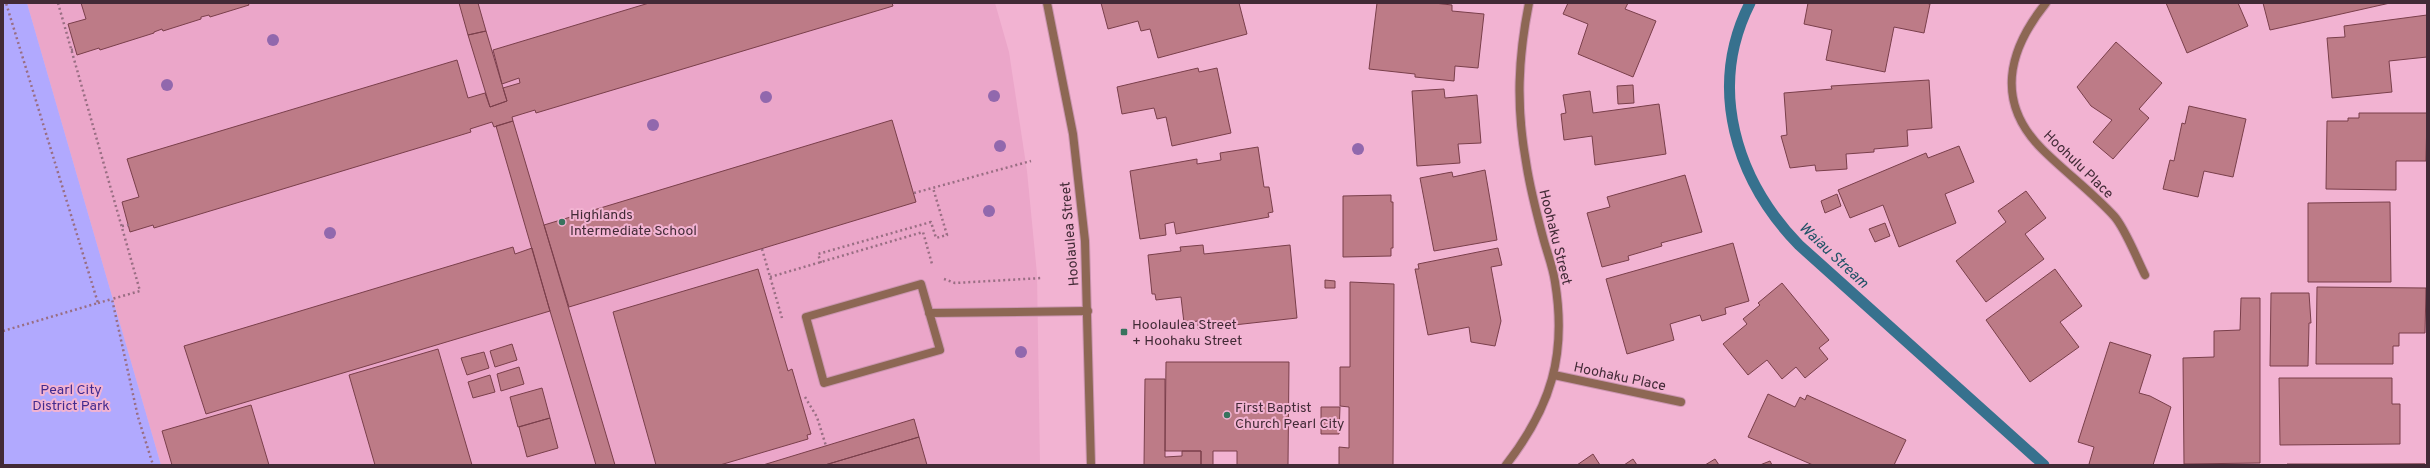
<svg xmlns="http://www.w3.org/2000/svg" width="2430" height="468" font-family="Overpass,sans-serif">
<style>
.built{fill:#eba6c9}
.green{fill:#b1a9fe}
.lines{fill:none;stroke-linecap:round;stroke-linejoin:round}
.stream{stroke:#37718e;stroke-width:11}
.building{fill:#bd7b87;stroke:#7a3f4b}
.service-casing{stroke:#cb95b0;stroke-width:10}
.minor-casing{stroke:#cb95b0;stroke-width:10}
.tertiary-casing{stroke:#cb95b0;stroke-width:10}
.path{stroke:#996e83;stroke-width:2.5;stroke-dasharray:2 3;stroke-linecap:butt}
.service{stroke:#8d6754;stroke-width:8}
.minor{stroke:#8d6754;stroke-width:8}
.tertiary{stroke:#8d6754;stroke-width:8}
.tree{fill:#9168ad}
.poi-dot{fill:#38735e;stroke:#f2b3d2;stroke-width:1.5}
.labels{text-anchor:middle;stroke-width:4;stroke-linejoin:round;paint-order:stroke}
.street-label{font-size:14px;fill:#422a36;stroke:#f2b3d2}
.poi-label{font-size:14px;fill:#422a36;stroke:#f2b3d2;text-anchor:start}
.park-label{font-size:14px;fill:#422a8e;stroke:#f2b3d2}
.water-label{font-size:15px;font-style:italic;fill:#215367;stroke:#f2b3d2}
</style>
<rect width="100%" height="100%" fill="#f2b3d2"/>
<path class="built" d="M27,3H995L1009,52L1027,171L1037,274L1040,465H161Z"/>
<path class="green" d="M3,3H27L161,465H3Z"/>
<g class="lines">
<path class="stream" d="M1750,3C1707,88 1736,180 1799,245L2044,465"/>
</g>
<path class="building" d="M81,3H248L249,5L210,17L209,15L201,17V19L163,31L162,29L154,32V33L100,50L99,48L77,55L68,24L86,19Z
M459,3H478L486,31L468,35Z
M649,3H892L893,6L536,113L535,110L512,117L513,121L494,127L492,122L470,129L471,132L154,228L153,225L130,232L122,202L139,197L127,159L457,60L468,98L485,93L490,107L507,101L503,88L520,83L519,78L502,84L493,50Z
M1101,3H1239L1247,34L1158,58L1150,29L1141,31L1138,21L1108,29Z
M1377,3H1434L1452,5V11L1484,14L1478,68L1455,66L1454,81L1415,77V74L1369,69Z
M1568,3H1628L1625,9L1656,21L1633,77L1578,54L1588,24L1563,14Z
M1808,3H1925L1930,4L1924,33L1894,27L1885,72L1826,60L1832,30L1804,24Z
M2166,3H2238L2248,26L2187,53Z
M2263,3H2390L2270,30Z
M2427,15V57L2389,61L2392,92L2332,98L2327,38L2345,37L2344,26Z
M486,31L507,101L490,107L468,35Z
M2116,42L2162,83L2139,109L2149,118L2113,159L2093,142L2112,120L2091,106L2077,87Z
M1198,68L1199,72L1217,68L1231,133L1172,146L1166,117L1157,119L1154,108L1122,114L1117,87Z
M1929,80L1932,128L1907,130L1908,146L1874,149V152L1846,154L1847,169L1816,171L1815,165L1790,168L1781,136L1787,135L1784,93L1832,89L1831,86Z
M1633,85L1634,103L1618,104L1617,86Z
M1444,89L1445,98L1477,95L1481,143L1458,144L1460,163L1417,166L1412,91Z
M1590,91L1593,113L1659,104L1666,154L1595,165L1592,136L1564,140L1561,114L1566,113L1563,95Z
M2189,106L2246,119L2233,177L2204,171L2198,197L2163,189L2170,160L2174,161L2182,123L2185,124Z
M2359,113H2427L2426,161H2396V190L2326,189L2327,121H2348V118H2359Z
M892,120L916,202L569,307L544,225Z
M513,121L544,225L615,465H596L550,311L496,126Z
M1959,146L1974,182L1945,194L1956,223L1899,247L1883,205L1850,218L1838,190L1926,153L1928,158Z
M1258,147L1264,187H1269L1273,212L1268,213L1269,217L1176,234L1174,222L1165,224L1166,235L1140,239L1130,171L1197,159V164L1221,160L1220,153Z
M1485,170L1497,240L1434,251L1420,178L1452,172L1453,177Z
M1685,175L1702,232L1661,243L1662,246L1628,256L1629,260L1602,267L1587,213L1610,207L1607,197Z
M2026,191L2046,218L2025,234L2044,259L1986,302L1956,261L2006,222L1998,211Z
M1837,194L1841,206L1825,213L1821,201Z
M1391,195V202H1393V248H1391V256L1343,257V196Z
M2390,202L2391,282H2308V203Z
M1885,223L1890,236L1875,242L1869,229Z
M1733,243L1749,301L1725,308L1726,314L1702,321L1700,315L1670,324L1674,340L1627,354L1606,279Z
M1203,245L1204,254L1290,245L1297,318L1198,329V321L1184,323L1181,297L1156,300L1155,294H1152L1148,255L1181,251L1180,247Z
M513,247L515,254L532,248L550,311L206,414L184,346Z
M1498,248L1502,265L1491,267L1501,321L1495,346L1471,342L1469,327L1428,335L1415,269H1419L1418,264Z
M758,269L788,371L792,369L811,434L807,435L808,439L720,465H656L613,312Z
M2055,269L2082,306L2060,322L2079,347L2030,382L1986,320Z
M1325,280L1335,281V288H1325Z
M1350,282L1394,284L1393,465H1339V447L1349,448V407L1340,406V367H1350Z
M1782,283L1829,340L1819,348L1828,359L1805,378L1796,367L1782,379L1767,360L1748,375L1723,344L1747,324L1743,319L1760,305L1758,303Z
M2317,287L2426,288L2425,333H2399V346H2393V364H2316Z
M2271,293H2309L2311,323H2309L2308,366H2270Z
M2241,298H2260V463L2184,464L2183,358L2214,357V331L2240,330Z
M2110,342L2151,355L2139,393L2150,396L2171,407L2153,465H2092L2089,464L2094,447L2078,442Z
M512,344L517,360L495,367L490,351Z
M438,349L472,465H375L349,375Z
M484,352L489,368L467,375L461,358Z
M1166,362H1289L1288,465H1237V451H1213V465H1201V451H1165Z
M519,367L524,384L501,391L497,374Z
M490,375L495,392L473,398L468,382Z
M2279,378H2392V404H2400V444L2280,445Z
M1145,379H1165V457L1182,456V451H1201V465H1144Z
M542,388L550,418L518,427L510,397Z
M1768,394L1795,407L1800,397L1805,400L1807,395L1906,440L1894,465H1813L1748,437Z
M251,405L269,465H172L162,431Z
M1321,407H1340L1339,434H1321Z
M550,418L558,448L527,457L519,427Z
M914,419L919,437L825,465H763Z
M919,437L927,465H825Z
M1593,454L1600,465H1577Z
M1633,459L1637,465H1624Z
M1715,459L1719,465H1705Z
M1770,461L1772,465H1760Z
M2287,464H2425L2287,465Z"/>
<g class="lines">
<defs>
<path id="service" d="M921,284L940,350L824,383L806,317Z
M929,313L1088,311"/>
<path id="minor" d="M2046,3C2008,50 1995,102 2042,149C2065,172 2092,192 2114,216C2125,228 2137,259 2145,275
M1554,375L1681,402
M1506,465C1551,407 1567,355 1555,282C1553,268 1548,255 1544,241C1537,215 1530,189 1526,162C1516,106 1518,58 1529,3"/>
<path id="tertiary" d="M1047,3L1073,134L1085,241L1091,465"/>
</defs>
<use href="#service" class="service-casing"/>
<use href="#minor" class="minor-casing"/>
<use href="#tertiary" class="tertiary-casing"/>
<path class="path" d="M58,3L140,291L112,299L138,417L153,465
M71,50L75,49
M914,193L1031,161
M122,226L129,225
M762,249L782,318
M821,263L818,254L931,222L936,238L947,235L933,188
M770,277L923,232L932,264
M944,279L955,283L1042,278
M98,303L112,299
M3,331L98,303L6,3
M805,397L817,417L826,446"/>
<use href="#service" class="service"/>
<use href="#minor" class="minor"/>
<use href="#tertiary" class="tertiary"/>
</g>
<g class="tree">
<circle cx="273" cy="40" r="6"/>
<circle cx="167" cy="85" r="6"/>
<circle cx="994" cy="96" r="6"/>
<circle cx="766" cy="97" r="6"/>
<circle cx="653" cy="125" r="6"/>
<circle cx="1000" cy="146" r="6"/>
<circle cx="1358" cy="149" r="6"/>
<circle cx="989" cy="211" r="6"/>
<circle cx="330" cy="233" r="6"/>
<circle cx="1021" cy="352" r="6"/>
</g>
<g class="poi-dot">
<circle cx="562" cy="222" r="4"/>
<rect x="1120" y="328" width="8" height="8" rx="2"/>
<circle cx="1227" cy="415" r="4"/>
</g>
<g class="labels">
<g class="street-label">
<text transform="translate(2079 164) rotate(44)" y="5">Hoohulu Place</text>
<text transform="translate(1069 234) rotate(-95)" y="5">Hoolaulea Street</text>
<text transform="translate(1556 237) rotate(76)" y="5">Hoohaku Street</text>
<text transform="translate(1620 376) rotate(12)" y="5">Hoohaku Place</text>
</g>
<g class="poi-label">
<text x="570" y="219">Highlands<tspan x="570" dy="16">Intermediate School</tspan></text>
<text x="1132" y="329">Hoolaulea Street<tspan x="1132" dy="16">+ Hoohaku Street</tspan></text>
<text x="1235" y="412">First Baptist<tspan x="1235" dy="16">Church Pearl City</tspan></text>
</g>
<g class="park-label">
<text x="71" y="394">Pearl City<tspan x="71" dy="16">District Park</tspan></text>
</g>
<g class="water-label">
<text transform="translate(1834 255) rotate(43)" y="5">Waiau Stream</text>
</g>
</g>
<rect width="2430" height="468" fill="none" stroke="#422a36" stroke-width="8"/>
</svg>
